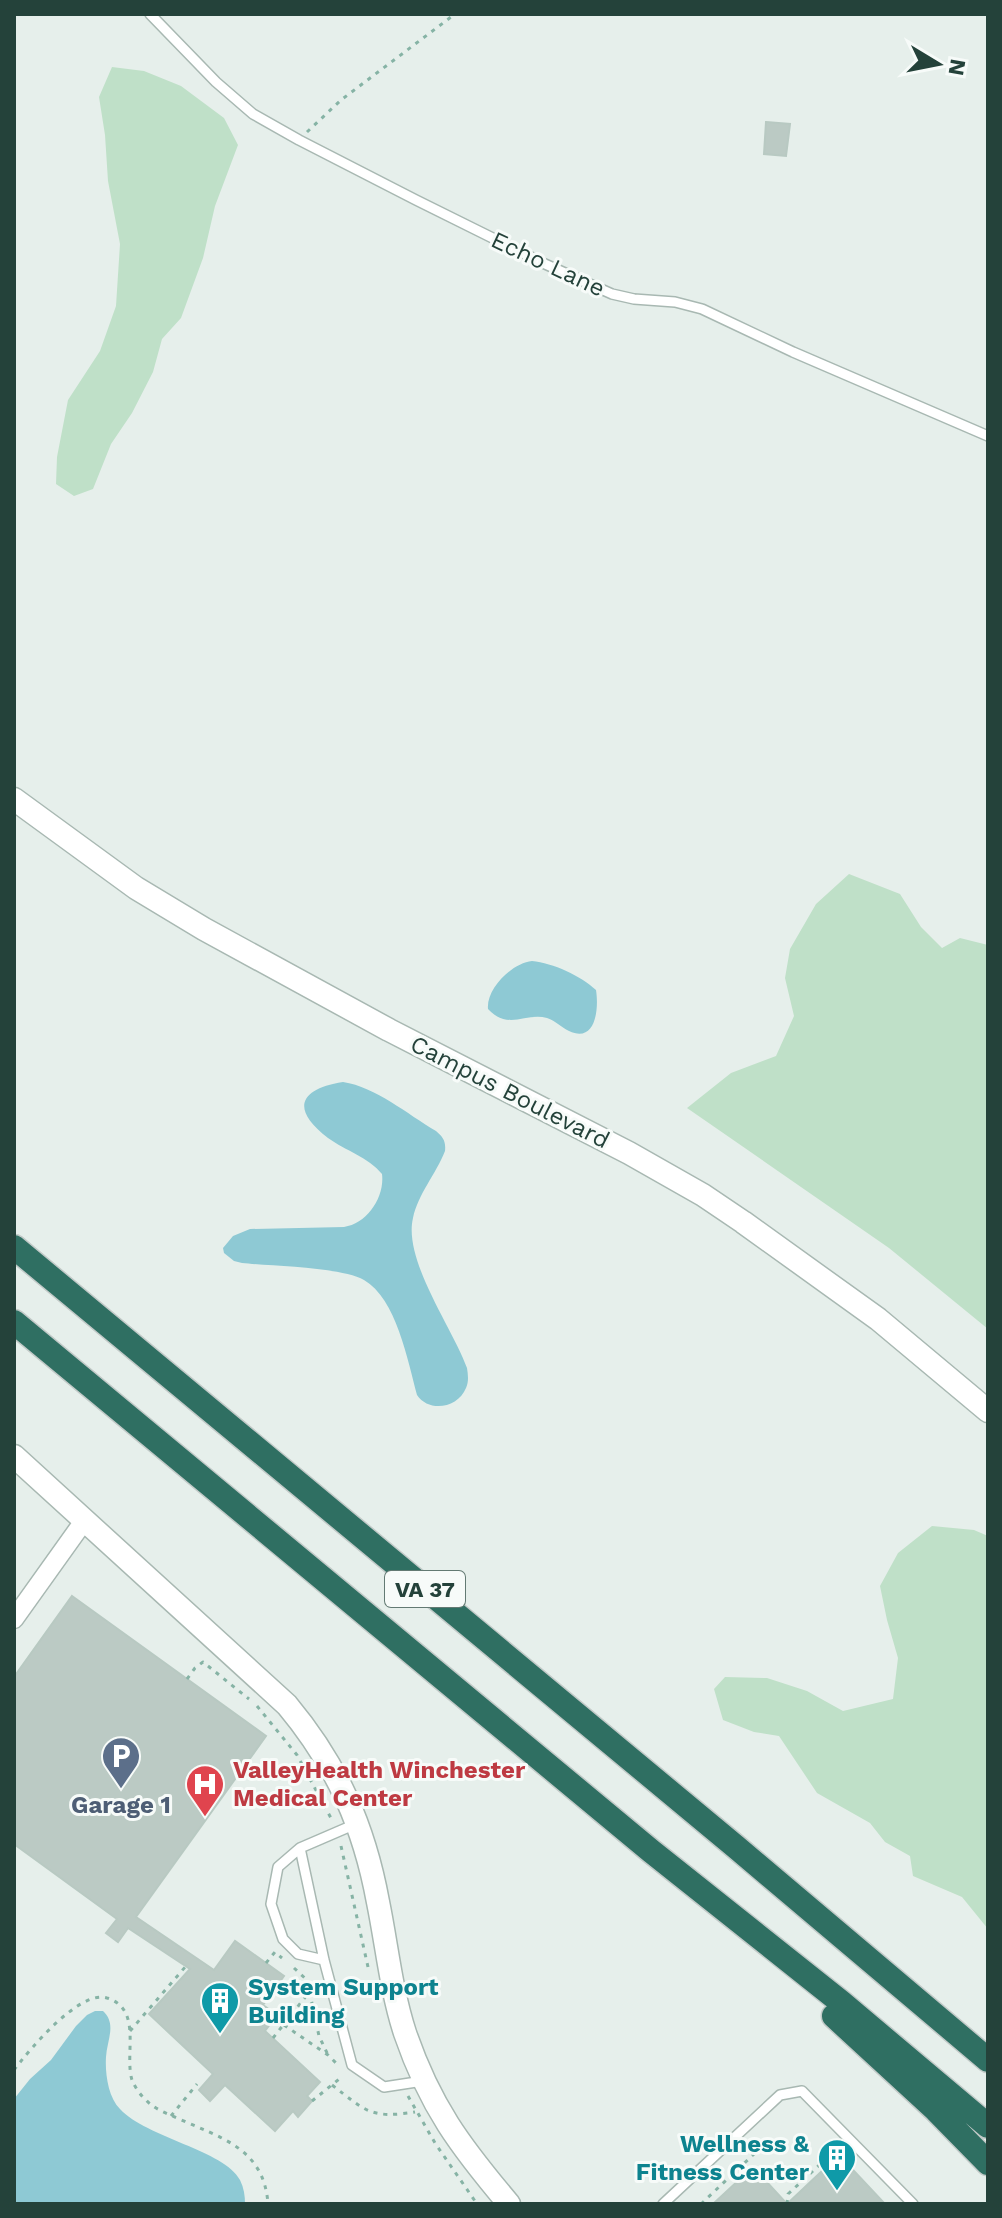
<svg xmlns="http://www.w3.org/2000/svg" width="1002" height="2218" font-family="'Work Sans',sans-serif">
<style>
.green{fill:#bfe0c8}
.water{fill:#8ec9d4}
.building{fill:#bbcac4;stroke:#b8c9c2;stroke-width:2}
.lines{fill:none;stroke-linecap:round;stroke-linejoin:round}
.service-casing{stroke:#a8b8b2;stroke-width:12}
.minor-casing{stroke:#a8b8b2;stroke-width:21}
.tertiary-casing{stroke:#a8b8b2;stroke-width:25}
.motorway-casing{stroke:#c2cac8;stroke-width:27}
.path{stroke:#86b3a5;stroke-width:3;stroke-dasharray:4 6;stroke-linecap:butt}
.service{stroke:#fff;stroke-width:9}
.minor{stroke:#fff;stroke-width:18}
.tertiary{stroke:#fff;stroke-width:22}
.motorway{stroke:#2f6f62;stroke-width:24}
.labels{text-anchor:middle;stroke-width:6;stroke-linejoin:round;paint-order:stroke}
.shield{fill:#f7fbf9;stroke:#637a73;stroke-width:2}
.shield-label{font-size:22px;font-weight:bold;fill:#24423a}
.street-label{font-size:24px;fill:#24423a;stroke:#f7fbf9}
.health-label{font-size:24px;font-weight:bold;fill:#be3a42;stroke:#f7fbf9;text-anchor:start}
.service-label{font-size:24px;font-weight:bold;fill:#4e5e75;stroke:#f7fbf9}
.culture-label{font-size:24px;font-weight:bold;fill:#0d838f;stroke:#f7fbf9;text-anchor:start}
</style>
<rect width="100%" height="100%" fill="#e6efeb"/>
<path class="green" d="M112,67L144,71L181,86L224,118L238,145L215,206L203,258L181,318L162,339L153,372L132,413L111,444L93,489L74,496L56,484L57,457L68,400L100,351L116,306L120,244L108,181L105,135L99,97Z
M849,874L900,894L921,927L942,948L960,938L988,945V1329L889,1248L687,1108L731,1073L776,1056L794,1016L785,978L790,949L816,904Z
M932,1526L974,1530L988,1536V1929L962,1897L913,1876L910,1856L885,1842L870,1823L817,1793L779,1736L754,1732L723,1720L714,1689L725,1677L767,1678L807,1691L843,1711L893,1699L898,1658L887,1620L880,1586L898,1553Z"/>
<path class="water" d="M532,961C553,963 581,976 596,990C599,1008 596,1044 569,1031C561,1027 556,1021 547,1018C526,1012 508,1031 488,1009C486,989 512,963 532,961Z
M343,1082C376,1087 407,1114 436,1131C443,1137 446,1141 445,1151C436,1174 418,1194 413,1218C403,1260 452,1327 467,1368C468,1375 469,1381 466,1388C458,1408 429,1413 417,1395C408,1361 396,1298 364,1280C341,1267 271,1266 242,1263L234,1261L224,1253L223,1248L233,1236L250,1229L344,1227C367,1224 385,1197 382,1174C368,1157 346,1151 328,1138C291,1110 298,1089 343,1082Z
M95,2011H103C117,2024 107,2040 106,2057C105,2073 108,2097 120,2109C147,2138 224,2150 240,2180C244,2188 245,2196 245,2204H14V2099L30,2079L51,2060L76,2026L87,2015Z"/>
<path class="building" d="M766,122L790,124L786,156L764,154Z
M72,1596L266,1736L136,1917L214,1970L235,1941L284,1976L263,2005L277,2015L265,2031L320,2082L307,2096L312,2101L298,2117L293,2111L275,2131L225,2085L210,2101L199,2090L213,2074L149,2014L190,1969L128,1928L118,1942L106,1933L117,1919L14,1844V1677Z
M839,2155L885,2204H713L753,2167L787,2204Z"/>
<g class="lines">
<defs>
<path id="service" d="M150,14L216,82L253,114L299,140L416,200L545,264L612,294L634,299L675,302L702,309L793,352L988,436
M358,1823L300,1848L324,1960L352,2065L384,2087L423,2081
M300,1848L278,1867L271,1904L283,1939L298,1954L324,1960
M663,2204L780,2095L802,2091L913,2204"/>
<path id="minor" d="M14,1619L84,1521"/>
<path id="tertiary" d="M14,799L136,888L204,929L389,1030L629,1153L703,1195L743,1222L878,1319L988,1411
M14,1456L287,1705C337,1765 364,1826 378,1902C387,1946 391,1990 405,2033C430,2106 460,2146 509,2204"/>
<path id="motorway" d="M14,1247L736,1847L988,2060
M14,1322L651,1851L842,2003L988,2126
M834,2016L936,2110L988,2163"/>
</defs>
<use href="#service" class="service-casing"/>
<use href="#minor" class="minor-casing"/>
<use href="#tertiary" class="tertiary-casing"/>
<use href="#motorway" class="motorway-casing"/>
<path class="path" d="M307,132L341,100L455,14
M187,1679L195,1668L203,1662L249,1699
M257,1706L297,1755L332,1820
M341,1846L368,1967
M266,1963L275,1952L282,1958
M294,1968L307,1980L319,2036L328,2055
M284,2025L328,2055L338,2065
M130,2031L186,1966
M273,2038L310,1991
M14,2070C29,2050 80,1989 107,1998C143,2009 124,2054 132,2080C135,2087 140,2095 146,2100C154,2109 166,2113 177,2118C221,2138 264,2148 268,2204
M332,2085C366,2111 370,2119 415,2112
M408,2096L435,2143L477,2204
M312,2101L343,2076
M171,2116L197,2084
M734,2173L740,2179
M701,2204L772,2137
M787,2204L788,2194L839,2147"/>
<use href="#service" class="service"/>
<use href="#minor" class="minor"/>
<use href="#tertiary" class="tertiary"/>
<use href="#motorway" class="motorway"/>
</g>
<defs>
<symbol id="parking-pin" viewBox="-11 -11 22 30"><path d="M0 17L-7.5 6A9.5 9.5 0 1 1 7.5 6Z" fill="#5c6f8a" stroke="#f7fbf9"/><path d="M-3.5-5.5H1a3.5 3.5 0 0 1 0 7H-1V5.5H-3.5ZM-1-3.4V-.6H.8a1.4 1.4 0 0 0 0-2.8Z" fill="#fff"/></symbol>
<symbol id="hospital-pin" viewBox="-11 -11 22 30"><path d="M0 17L-7.5 6A9.5 9.5 0 1 1 7.5 6Z" fill="#e0444e" stroke="#f7fbf9"/><path d="M-5-5h3v3.5h4V-5h3V5h-3V1.5h-4V5h-3Z" fill="#fff"/></symbol>
<symbol id="building-pin" viewBox="-11 -11 22 30"><path d="M0 17L-7.5 6A9.5 9.5 0 1 1 7.5 6Z" fill="#0f9aa8" stroke="#f7fbf9"/><path d="M-4-6H4V6H1V3H-1V6H-4ZM-2.5-4.3h1.7v1.8h-1.7ZM.8-4.3h1.7v1.8H.8ZM-2.5-1h1.7V.8h-1.7ZM.8-1h1.7V.8H.8Z" fill="#fff"/></symbol>
</defs>
<g fill-rule="evenodd">
<use href="#parking-pin" x="99" y="1734" width="44" height="60"/>
<use href="#hospital-pin" x="183" y="1762" width="44" height="60"/>
<use href="#building-pin" x="198" y="1979" width="44" height="60"/>
<use href="#building-pin" x="815" y="2136" width="44" height="60"/>
</g>
<g class="labels">
<rect class="shield" x="385" y="1571" width="80" height="36" rx="6"/>
<g class="shield-label">
<text x="425" y="1597">VA 37</text>
</g>
<g class="street-label">
<text transform="translate(548 264) rotate(25)" y="8">Echo Lane</text>
<text transform="translate(510 1092) rotate(27)" y="8">Campus Boulevard</text>
</g>
<g class="health-label">
<text x="233" y="1778">ValleyHealth Winchester<tspan x="233" dy="28">Medical Center</tspan></text>
</g>
<g class="service-label">
<text x="121" y="1813">Garage 1</text>
</g>
<g class="culture-label">
<text x="248" y="1995">System Support<tspan x="248" dy="28">Building</tspan></text>
<text x="809" y="2152" text-anchor="end">Wellness &amp;<tspan x="809" dy="28">Fitness Center</tspan></text>
</g>
</g>
<rect width="1002" height="2218" fill="none" stroke="#24423a" stroke-width="32"/>
<g transform="translate(938 64) rotate(100)" stroke="#f7fbf9" stroke-width="6" paint-order="stroke">
<path d="M0-6L14 30L0 20L-14 30Z" fill="#24423a"/>
<text y="-12" font-size="22" font-weight="bold" text-anchor="middle" fill="#24423a">N</text>
</g>
</svg>
